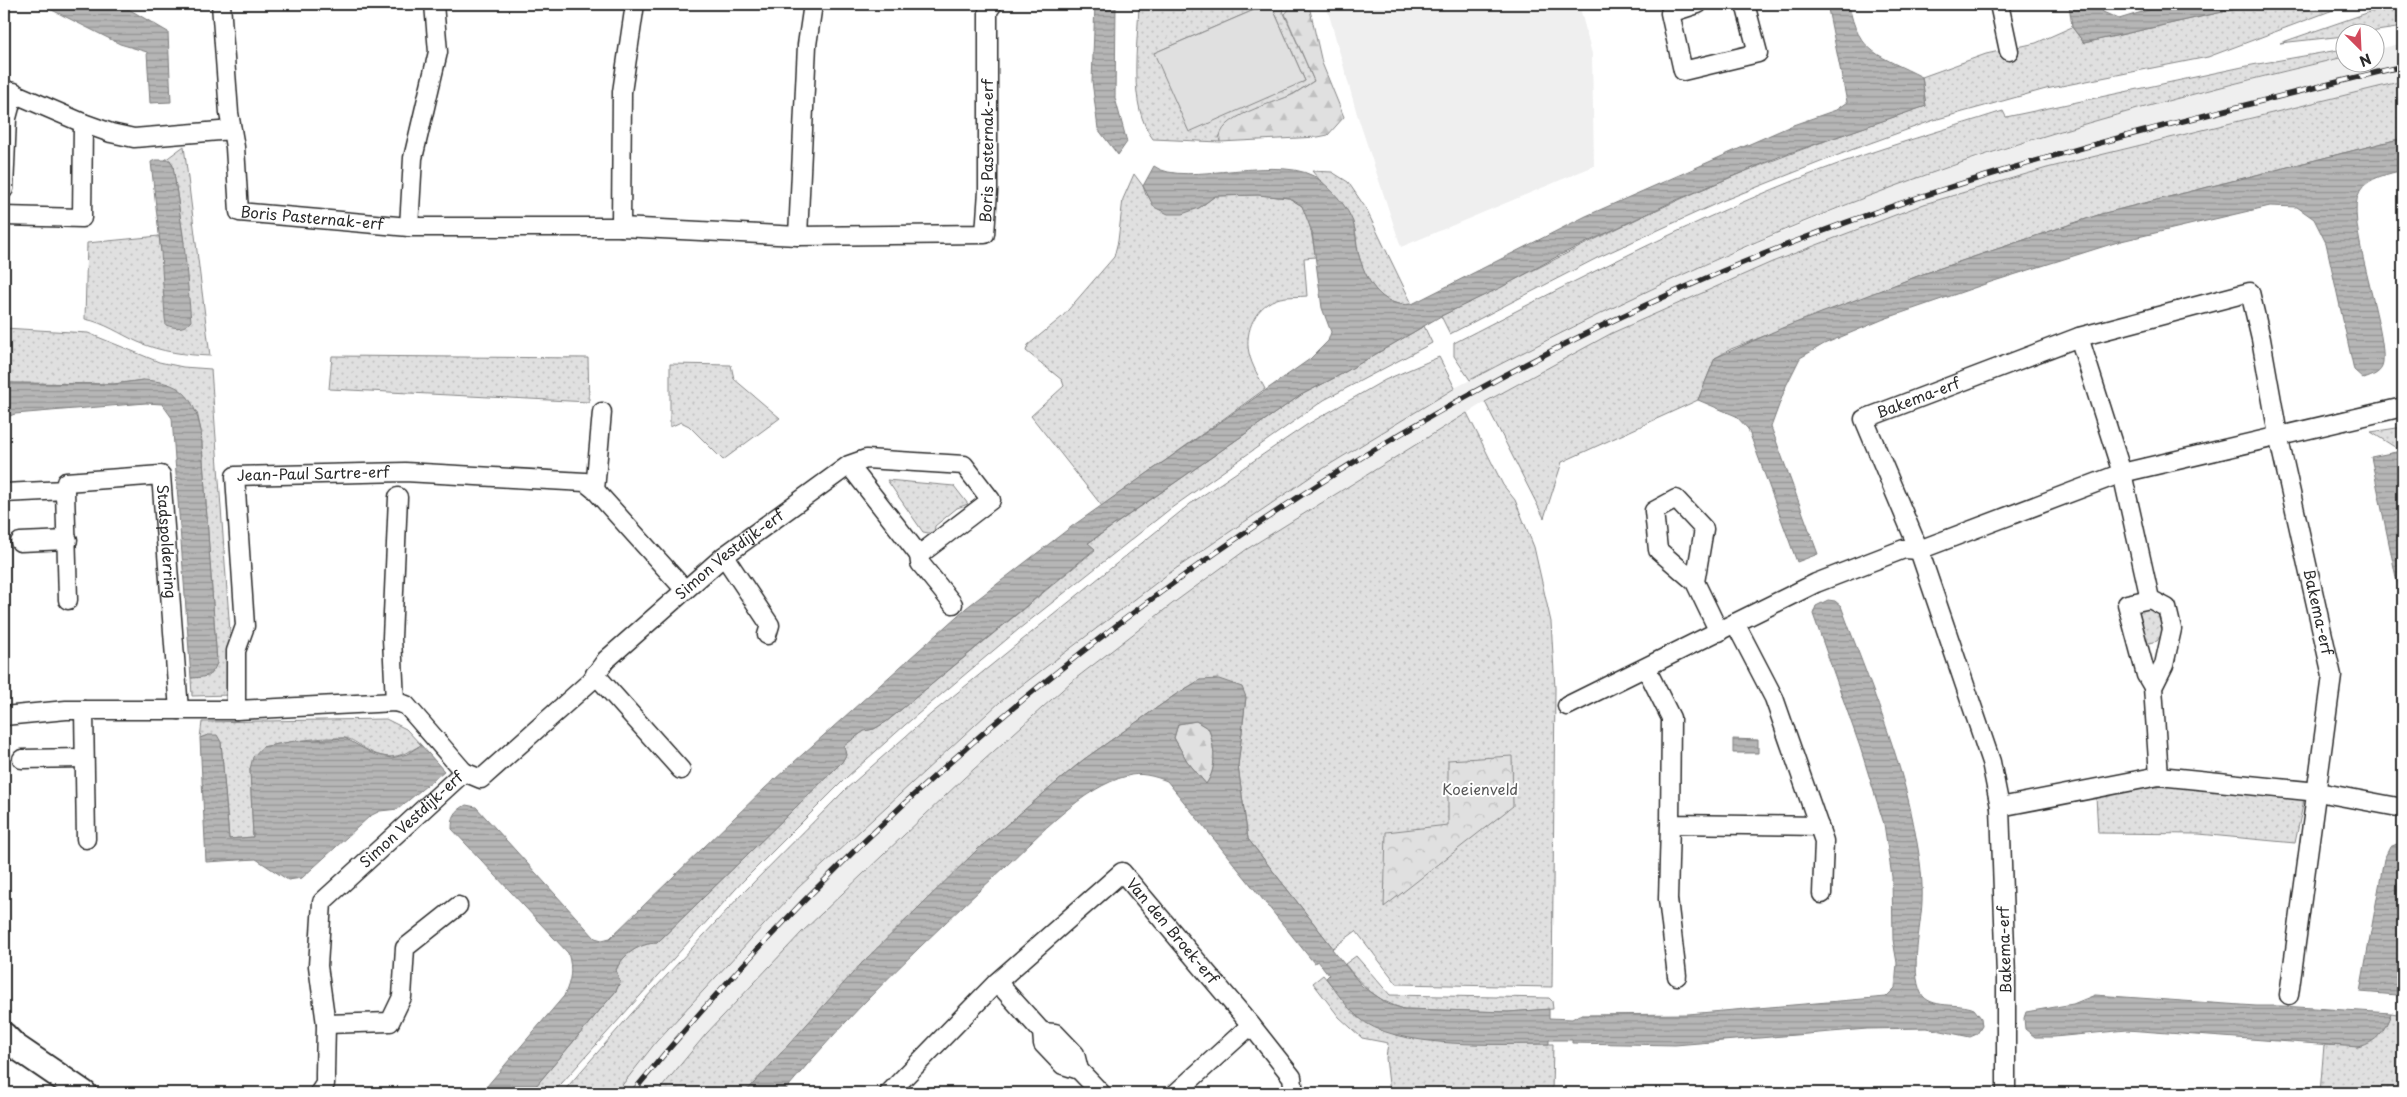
<svg xmlns="http://www.w3.org/2000/svg" width="2407" height="1097" font-family="'Playpen Sans',sans-serif">
<style>
.built{fill:#efefef}
.grass{fill:url(#grass-dots);stroke:#868686}
.forest{fill:url(#forest-firs);stroke:#868686}
.park{fill:url(#park-crowns);stroke:#868686}
.pitch{fill:#e0e0e0;stroke:#868686}
.water{fill:url(#water-rules);stroke:#7e7e7e;fill-rule:evenodd}
.lines{fill:none;stroke-linecap:round;stroke-linejoin:round}
.lane-casing{stroke:#2b2b2b;stroke-width:12}
.street-casing{stroke:#2b2b2b;stroke-width:21}
.secondary-casing{stroke:#2b2b2b;stroke-width:28}
.lane{stroke:#fff;stroke-width:9}
.street{stroke:#fff;stroke-width:18}
.secondary{stroke:#fff;stroke-width:24}
.rail-casing{stroke:#2b2b2b;stroke-width:5.5}
.rail{stroke:#fff;stroke-width:4;stroke-dasharray:11;stroke-linecap:butt}
.labels{text-anchor:middle;stroke-width:4;stroke-linejoin:round;paint-order:stroke}
.street-label{font-size:15px;fill:#2b2b2b;stroke:#fff}
.park-label{font-size:15px;fill:#585858;stroke:#fff}
</style>
<defs>
<pattern id="grass-dots" width="8" height="8" patternUnits="userSpaceOnUse" patternTransform="scale(1.25)"><rect width="8" height="8" fill="#e0e0e0"/><path d="M2 2h.1M6 6h.1" fill="none" stroke="#c0c0c0" stroke-width="1.8" stroke-linecap="round"/></pattern>
<pattern id="forest-firs" width="22" height="20" patternUnits="userSpaceOnUse" patternTransform="scale(1.25)"><rect width="22" height="20" fill="#e0e0e0"/><path d="M5 1l3.5 6h-7zM16 11l3.5 6h-7z" fill="#c0c0c0"/></pattern>
<pattern id="park-crowns" width="20" height="18" patternUnits="userSpaceOnUse" patternTransform="scale(1.25)"><rect width="20" height="18" fill="#e0e0e0"/><path d="M2 6a3 3 0 1 1 6 0M12 15a3 3 0 1 1 6 0" fill="none" stroke="#c0c0c0"/></pattern>
<pattern id="water-rules" width="6" height="5" patternUnits="userSpaceOnUse" patternTransform="scale(1.25)"><rect width="6" height="5" fill="#b6b6b6"/><path d="M0 2.5h6" fill="none" stroke="#949494"/></pattern>
</defs>
<rect width="100%" height="100%" fill="#fff"/>
<filter id="ink" filterUnits="userSpaceOnUse"><feTurbulence type="fractalNoise" baseFrequency=".02" numOctaves="2"/><feDisplacementMap in="SourceGraphic" scale="10" xChannelSelector="R" yChannelSelector="G"/><feConvolveMatrix kernelMatrix="1 2 1 2 8 2 1 2 1" color-interpolation-filters="sRGB"/></filter>
<g filter="url(#ink)">
<path class="built" d="M1326,4H1579L1592,54L1594,166L1401,247L1357,114Z
M2403,43V81L2047,168L1924,204L1772,262L1612,333L1485,402L1247,549L1172,604L1071,682L964,778L802,932L706,1034L657,1093H616L656,1042L799,887L1000,702L1168,574L1319,471L1443,394L1645,290L1893,186L2089,122L2179,98L2344,57V62H2374L2375,50Z"/>
<path class="grass" d="M1139,4H1268L1154,53L1305,81L1271,4H1280L1314,81C1307,85 1302,89 1295,93C1267,109 1239,108 1219,137L1220,142L1153,139C1127,105 1138,45 1139,4Z
M2258,4H2349L2208,57L2046,89L1934,120L1851,150L1722,201L1599,257L1450,334L1441,316C1519,279 1593,238 1672,203C1754,165 1840,135 1926,106L1922,77L1986,54L2036,43L2072,27L2084,43Z
M2393,4H2403V27L2370,32H2344V36L2280,43Z
M2344,49V57C2192,93 2040,132 1893,187C1747,241 1607,308 1470,380L1454,356V343C1574,281 1694,219 1819,171C1879,148 1941,131 2003,111L2006,117L2252,65Z
M2403,81V138L2101,214L1923,274L1731,349L1715,358L1698,400L1562,462L1544,518L1485,402L1612,333L1772,262L1924,204L2047,168Z
M184,146L210,356C186,355 161,352 138,342C120,334 105,323 85,319L87,243L159,236L161,252L184,243L173,166L170,160H165Z
M1312,171L1332,172L1348,182L1365,207L1412,304C1381,309 1364,279 1358,252C1356,243 1357,230 1352,222C1341,203 1326,188 1312,171Z
M1134,174L1143,186L1146,195L1199,208L1215,196L1258,195L1289,198L1302,206L1309,221L1316,257L1304,258L1307,296C1299,297 1288,296 1280,298C1256,304 1244,331 1249,353C1252,366 1259,377 1265,389L1102,506L1031,416L1064,386L1062,380L1026,351L1028,345L1062,317L1114,257L1118,241L1123,199Z
M1424,326L1432,343L1324,400L1170,509L1019,629L905,725L847,777L743,881L553,1093H530L616,991L620,982L616,970C623,954 640,943 657,943L842,762L846,755L843,746L864,731L874,729L886,722L1095,550L1087,544L1301,395L1340,375Z
M4,328L88,333L159,362L183,367L211,369L234,688L231,695L192,696L191,678L209,676L217,663L201,431L197,412L143,380L114,384L4,383Z
M332,356L588,358L589,402L329,389Z
M1439,357L1455,388L1319,471L1168,574L1000,702L799,887L656,1042L616,1093H562L632,1013L740,896L845,790L931,714L1190,504L1308,424L1385,380Z
M670,364L731,365L734,379L780,418L723,460L689,426L681,422L670,427Z
M1467,413L1503,485L1515,500L1534,547L1551,622L1555,688L1552,987L1397,984L1356,931L1333,948L1248,839L1238,766L1246,697L1200,680L1175,695L1083,760L977,850L745,1093H657L706,1034L802,932L964,778L1071,682L1172,604L1247,549Z
M2403,427V463L2401,451L2371,432Z
M887,480L954,486L968,504L957,508L935,526L934,534L923,532Z
M2149,605L2165,612L2168,626L2157,641L2141,645L2133,609Z
M386,719L406,729L421,745C397,759 385,762 361,746C355,742 350,738 343,738C316,737 288,742 262,747L250,769L253,837L229,839L221,742L208,735L200,738L202,722Z
M2166,786L2280,796L2304,800L2295,843L2199,834L2098,833L2096,796L2132,789Z
M1356,956L1390,995L1549,998L1552,1001L1553,1009L1508,1012L1404,1009C1377,1001 1362,986 1345,964Z
M1323,975L1358,1018L1488,1044H1553L1552,1093H1390L1386,1058L1388,1043L1362,1038L1339,1017L1313,983Z
M2391,1013L2403,1015V1093H2320L2324,1045C2355,1047 2379,1048 2391,1013Z"/>
<path class="forest" d="M1290,8L1310,10L1322,63L1344,117L1328,135L1318,137L1220,142C1215,116 1276,103 1294,94C1301,90 1307,85 1314,81L1285,14Z
M1196,721L1209,729C1214,748 1218,767 1206,784L1187,761L1174,738L1178,724Z"/>
<path class="park" d="M1512,756L1513,806L1384,907L1386,832L1448,825V760Z"/>
<path class="pitch" d="M1268,4H1271L1305,81L1189,132L1154,53Z"/>
<path class="water" d="M48,4H120L168,32L171,102L150,103L147,52L120,44L50,9Z
M1095,4H1116L1115,98L1127,142L1118,155L1098,129L1092,81Z
M1827,4H1849C1857,54 1882,56 1922,77L1926,106L1781,156L1672,202L1560,255L1502,287L1441,316L1340,375L1301,395L1088,543L1095,549L886,722L874,729L864,731L844,746L846,755L842,762L657,943C640,943 623,954 616,970L620,982L616,991L530,1093H481L564,996C571,980 573,970 568,953L452,829C452,816 455,811 466,805L476,807L595,938L602,940L610,938L765,788L966,608L1071,527L1310,359L1328,341L1331,332L1322,308L1312,232L1302,206L1289,198L1258,195L1215,196L1199,208L1182,214H1168L1154,207L1143,186L1154,166C1183,189 1285,150 1321,181C1334,192 1347,206 1353,222C1356,232 1356,243 1358,252C1365,279 1381,309 1412,304L1586,216L1793,125L1836,110L1847,102Z
M2069,4H2099L2103,12L2119,19L2168,4H2258L2084,43L2072,27Z
M2403,138V170C2389,174 2368,177 2360,191C2343,218 2387,326 2383,363C2382,373 2372,376 2364,379L2354,370L2326,243L2314,219L2297,207L2270,206L2121,241L1991,282L1884,319L1824,344L1800,358L1786,386L1771,427L1818,554L1797,562L1748,429L1736,416L1698,400L1715,358L1782,328L1923,274L2101,214Z
M155,160H170L173,166L184,243L191,321C185,329 176,329 166,325L165,318L161,252L151,162Z
M143,380C181,382 193,394 201,431L217,663C212,677 205,677 191,678L172,418L162,404L146,403L15,414L4,418V383L114,384Z
M2401,451L2403,463V611L2371,457Z
M1828,600L1835,601L1841,606C1868,680 1903,759 1916,837C1920,858 1923,881 1922,902C1921,927 1910,970 1921,993C1930,1010 1959,1002 1974,1009L1981,1018L1982,1026L1977,1034L1970,1037L1927,1028L1867,1029L1675,1045L1572,1043V1040H1549V1044C1501,1044 1394,1050 1358,1017C1346,1007 1336,991 1326,978L1329,975L1318,961L1314,963L1167,781C1154,776 1140,772 1127,776C1083,787 1038,836 1006,866C928,938 851,1011 783,1093H745L861,964L977,850L1083,760L1175,695L1200,680L1219,679L1242,687L1246,697L1238,766L1248,839L1333,948L1332,949L1362,986L1388,1004L1404,1009L1508,1012L1549,1009V1018L1572,1019L1579,1015L1688,1014L1886,997L1895,988L1897,963L1893,940L1892,877L1884,824L1860,747L1813,614L1816,606ZM1196,721L1209,729C1214,747 1218,768 1206,784L1187,761L1174,738L1178,724Z
M208,735H217L221,742L229,839L253,837L250,769L253,757L262,747L295,741L345,738L373,754L392,758L407,754L421,745L444,771L398,809L380,811L370,816L302,878L288,880L256,859L206,862L200,738Z
M1733,739L1758,740V753H1733Z
M2399,843L2403,846V982L2397,985V995L2360,992L2384,859L2390,847Z
M2095,995L2256,1006H2282L2391,1013C2385,1031 2377,1042 2359,1047L2127,1030L2054,1037H2035L2025,1029L2024,1018L2026,1012L2073,1004Z"/>
<g class="lines">
<defs>
<path id="lane" d="M4,1060L15,1046"/>
<g id="street">
<path id="s1" d="M221,4L229,113L235,147L239,212L409,227H621L798,236L985,234L988,191V11L993,4"/>
<path d="M1698,4L1670,13L1683,71L1758,53L1745,4"/>
<path d="M1999,4L2009,51"/>
<path d="M4,89L83,123L111,133L134,138L232,130"/>
<path d="M4,189L7,118L14,92"/>
<path d="M4,216L82,218L83,123"/>
<path d="M409,227L413,158L438,52L434,4"/>
<path d="M621,227L622,92L635,4"/>
<path d="M798,236L807,45L813,4"/>
<path d="M2079,337L2122,473L2150,599L2167,608L2172,629L2164,665L2153,687L2159,776"/>
<path id="s2" d="M65,490L66,482L161,475L179,710"/>
<path d="M595,490L602,412"/>
<path d="M4,493L65,490L68,600"/>
<path d="M20,542L68,540"/>
<path d="M919,555L920,563L953,604"/>
<path d="M724,556L770,625L767,635"/>
<path d="M1695,582L1704,529L1676,499L1654,511L1658,550L1695,582L1719,632"/>
<path d="M2150,599L2127,604L2146,675L2153,687"/>
<path d="M1735,623L1774,698L1824,841L1822,894"/>
<path d="M1646,668L1671,718L1670,824L1819,826"/>
<path d="M595,674L681,770"/>
<path d="M395,702L392,638L398,497"/>
<path d="M1567,706L1816,583L1904,549L1919,550L2122,473L2403,407"/>
<path d="M84,710L86,839"/>
<path id="s3" d="M236,710V651L245,626L235,476L405,472L585,482L595,490L685,590"/>
<path d="M4,716L66,710H236L395,702L406,705L464,772"/>
<path d="M22,759L84,758"/>
<path d="M2000,807L2159,776L2318,792L2403,808"/>
<path d="M1670,824L1668,899L1677,976"/>
<path d="M997,982L1042,1032L1043,1044L1063,1065L1079,1070"/>
<path d="M326,1024L390,1022L402,997L405,948L458,906"/>
<path d="M1042,1032L1055,1033L1075,1054L1079,1070L1101,1093"/>
<path id="s4" d="M319,1093L325,1084V1073L326,1024L318,966L322,902L464,772L481,779L591,681L606,660L724,556L849,465L866,459L964,465L991,500L919,555L849,465"/>
<path id="s5" d="M889,1093L997,982L1122,872L1251,1025L1292,1077L1294,1093"/>
<path d="M1176,1093L1251,1025"/>
<path id="s6" d="M2006,1093V977L2000,807L1991,762L1919,550L1864,419L2079,337L2250,292L2261,339L2278,435L2332,676L2289,995"/>
</g>
<path id="secondary" d="M4,1035L15,1046L84,1093"/>
</defs>
<use href="#lane" class="lane-casing"/>
<use href="#street" class="street-casing"/>
<use href="#secondary" class="secondary-casing"/>
<use href="#lane" class="lane"/>
<use href="#street" class="street"/>
<use href="#secondary" class="secondary"/>
<defs>
<path id="rail" d="M632,1093C934,723 1343,419 1789,244C1988,166 2196,117 2403,66"/>
</defs>
<use href="#rail" class="rail-casing"/>
<use href="#rail" class="rail"/>
</g>
</g>
<g class="labels">
<g class="street-label">
<text dy="5" stroke="none"><textPath href="#s1" startOffset="1039">Boris Pasternak-erf</textPath></text>
<text dy="5" stroke="none"><textPath href="#s1" startOffset="282">Boris Pasternak-erf</textPath></text>
<text dy="5" stroke="none"><textPath href="#s6" startOffset="756">Bakema-erf</textPath></text>
<text dy="5" stroke="none"><textPath href="#s3" startOffset="314">Jean-Paul Sartre-erf</textPath></text>
<text dy="5" stroke="none"><textPath href="#s2" startOffset="170">Stadspolderring</textPath></text>
<text dy="5" stroke="none"><textPath href="#s4" startOffset="740">Simon Vestdijk-erf</textPath></text>
<text dy="5" stroke="none"><textPath href="#s6" startOffset="1432">Bakema-erf</textPath></text>
<text dy="5" stroke="none"><textPath href="#s4" startOffset="315">Simon Vestdijk-erf</textPath></text>
<text dy="5" stroke="none"><textPath href="#s5" startOffset="399">Van den Broek-erf</textPath></text>
<text transform="translate(2005 950) rotate(-92)" y="5">Bakema-erf</text>
</g>
<g class="park-label">
<text x="1480" y="795">Koeienveld</text>
</g>
</g>
<rect width="2407" height="1097" fill="none" stroke="#fff" stroke-width="20"/>
<rect x="10" y="10" width="2387" height="1077" fill="none" stroke="#2b2b2b" stroke-width="2" filter="url(#ink)"/>
<g transform="translate(2360 48) rotate(156)"><circle r="24" fill="#ffffff" stroke="#aaaaaa"/>
<path d="M0-4L9 19L0 12L-9 19Z" fill="#d1495b"/>
<text y="-8" font-size="14" font-weight="bold" text-anchor="middle" fill="#2b2b2b">N</text>
</g>
</svg>
